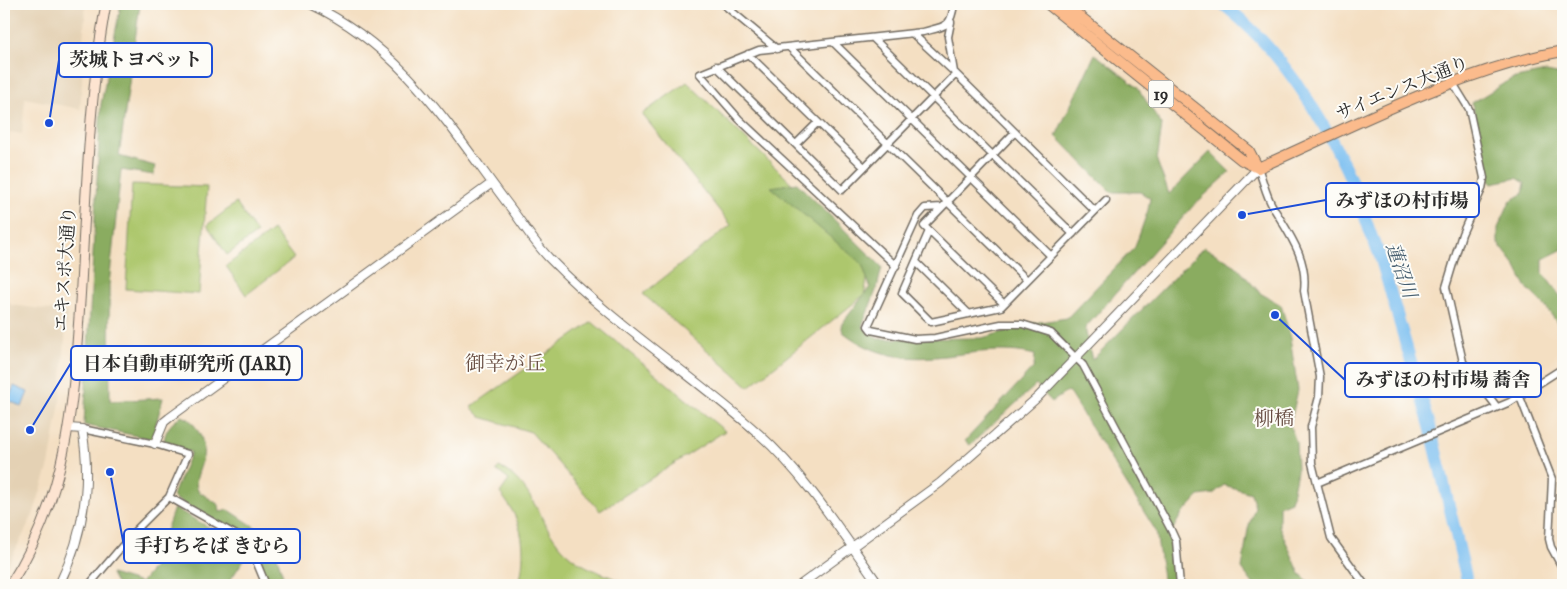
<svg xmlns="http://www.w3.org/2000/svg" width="1567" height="589" font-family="'IM FELL Great Primer','Noto Serif JP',serif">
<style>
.built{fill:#e4d1b4}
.green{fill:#adc76d;stroke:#6c794c}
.forest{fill:#8aac60;stroke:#5a6c46}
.water{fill:#7bbff1;stroke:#53758e}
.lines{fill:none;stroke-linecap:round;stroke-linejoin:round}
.river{stroke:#7bbff1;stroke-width:12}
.minor-casing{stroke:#716a60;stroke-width:9}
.tertiary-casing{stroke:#716a60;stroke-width:10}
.secondary-casing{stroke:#716a60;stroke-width:11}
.primary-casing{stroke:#716a60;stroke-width:12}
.minor{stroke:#fff;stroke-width:6}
.tertiary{stroke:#fff;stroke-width:8}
.secondary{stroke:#fde4d1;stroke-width:9}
.primary{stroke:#fbbb8c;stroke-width:10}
.labels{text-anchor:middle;stroke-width:4;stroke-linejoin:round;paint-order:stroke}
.shield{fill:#fdfcf7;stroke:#6a6a68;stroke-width:1}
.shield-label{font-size:16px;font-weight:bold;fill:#2b2b2b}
.street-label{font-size:18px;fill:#2b2b2b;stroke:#fdfcf7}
.water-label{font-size:19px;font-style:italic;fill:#475f70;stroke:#fdfcf7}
.quarter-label{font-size:20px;fill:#694f44;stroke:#fdfcf7}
.leader{fill:none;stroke:#1d4ed8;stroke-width:2}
.callout-dot{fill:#1d4ed8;stroke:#fdfcf7;stroke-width:2}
.callout{fill:#fdfcf7;stroke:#1d4ed8;stroke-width:2}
.callout-label{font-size:19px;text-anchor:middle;font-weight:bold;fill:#2b2b2b}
</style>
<rect width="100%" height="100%" fill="#fdfcf7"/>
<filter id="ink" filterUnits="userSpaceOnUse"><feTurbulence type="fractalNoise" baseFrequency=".02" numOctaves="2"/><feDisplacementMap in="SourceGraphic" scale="10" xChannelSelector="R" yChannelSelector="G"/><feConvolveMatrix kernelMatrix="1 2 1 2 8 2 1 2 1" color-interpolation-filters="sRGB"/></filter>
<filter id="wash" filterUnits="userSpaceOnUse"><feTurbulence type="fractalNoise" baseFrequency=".0096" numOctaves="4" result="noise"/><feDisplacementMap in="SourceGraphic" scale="20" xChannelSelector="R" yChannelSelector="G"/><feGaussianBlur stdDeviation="1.12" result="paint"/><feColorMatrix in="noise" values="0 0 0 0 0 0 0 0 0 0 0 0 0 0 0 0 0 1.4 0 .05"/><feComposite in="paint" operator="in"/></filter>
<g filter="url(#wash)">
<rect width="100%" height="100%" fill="#f4dfc2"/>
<path class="built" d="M4,4H86L83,39H85L80,109L25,98L22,134L10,132L4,177Z
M4,294L11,305L67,312L60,402L49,465L33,515L8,565L4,564Z"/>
<path class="green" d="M687,82L871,260L864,295L749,387L643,294L731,225L642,114Z
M132,184L207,187L199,294L126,289Z
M236,203L257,233L227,255L207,225Z
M273,230L294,258L246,295L226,266Z
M592,322L725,431L600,511L531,432L481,417L471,407Z
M499,467C533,483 538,522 562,548C584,571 602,571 628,585H519C527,549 524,522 500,493L509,480L496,470Z"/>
<path class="forest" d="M121,4H140L119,156L155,166L154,175L121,170L109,285L110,401L163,398L152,439L84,425L101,104Z
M1095,54L1137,87L1162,125L1157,161L1169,194L1210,152L1230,172L1193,206L1085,328L1092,360L1204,247L1236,266L1260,293L1281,305L1289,332L1298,390L1290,425L1296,442L1297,471L1291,501L1279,506V526L1300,574L1313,585H1254L1242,569L1248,529L1255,507L1251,493L1224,485L1213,494L1199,496L1181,515L1169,536L1179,585H1164L1156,531L1068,391L1052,402L1036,385L970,445L965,441L1034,367L1035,355C968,338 910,384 843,332L841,325L870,287L862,264L771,187L797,183L882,267L877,288L862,326L878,339L982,338L1034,323L1067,318L1135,247L1148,210L1150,198L1140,192H1111L1056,136Z
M1546,72L1563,75V249L1543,259V273L1563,300V331L1545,306L1526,287L1515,265L1498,243V228L1510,201L1523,194L1525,183L1517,178L1492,183L1490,180L1472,103L1511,79Z
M181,416C190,418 193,423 198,431C214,458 190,474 198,491L219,505L220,512L229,510L267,535L273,544L286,585H269L251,543L174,498L173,495L191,452L165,446C162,433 171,423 181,416Z
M174,508L245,547L247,555L227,585H117L111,574L141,583L153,568Z"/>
<path class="water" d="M14,386L28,392L22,407L8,400Z"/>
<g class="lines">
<path class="river" d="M1223,4C1283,52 1325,119 1355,189C1364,210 1368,232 1379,253L1430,426L1468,585"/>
</g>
</g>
<g filter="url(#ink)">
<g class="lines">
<defs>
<path id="minor" d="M723,4L777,49
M951,22L948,37L954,72L1095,211
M913,34L954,72
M874,39L1073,234
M834,43L1051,256
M789,47L1027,280
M748,54L864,167
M716,66L842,190L956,74
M1453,83L1469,109L1484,178L1482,189L1462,234L1446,287L1463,362L1497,407
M796,144L818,122
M1258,168C1263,180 1266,196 1273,207C1289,234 1308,258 1304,291L1320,377L1319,397L1311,427L1312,463L1331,538L1365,585
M942,207L925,208L918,216L868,326L871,330L915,339L935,338L1001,324H1022L1051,333L1083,365L1171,530L1176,541L1180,585
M929,231L902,293L931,322L1001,307L1106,200
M916,262L969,314
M896,266L739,119L700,74L759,50L923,32C945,26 951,28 954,4
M1004,304L924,226L1015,132
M1520,397L1552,479L1549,539L1551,547L1563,569
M82,429L155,444L188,454L169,497L135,531L89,585
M1317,483L1510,402L1563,368
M169,497L245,540L249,544L266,585"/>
<path id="tertiary" d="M310,4C404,48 450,128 510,207C523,224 535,244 550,259C614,325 691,373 759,434C806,476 842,533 879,585
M155,444L164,422L169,418L492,183
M59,585C83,536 92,483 82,429L69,428
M800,585L940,483L1038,397L1258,168"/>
<path id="secondary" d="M10,585C68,495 73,406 80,302C86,203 88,101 106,4"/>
<path id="primary" d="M1048,4L1242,160L1258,168C1353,126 1461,69 1563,51
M1064,4L1249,151L1258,168"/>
</defs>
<use href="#minor" class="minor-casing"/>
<use href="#tertiary" class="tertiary-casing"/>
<use href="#secondary" class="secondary-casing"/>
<use href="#primary" class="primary-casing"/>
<use href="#minor" class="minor"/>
<use href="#tertiary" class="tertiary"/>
<use href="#secondary" class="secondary"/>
<use href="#primary" class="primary"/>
</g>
</g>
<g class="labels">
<rect class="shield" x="1148.5" y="80.5" width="25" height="27" rx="4"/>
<g class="shield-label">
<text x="1161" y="100">19</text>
</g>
<g class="street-label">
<text transform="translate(1402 88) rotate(-22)" y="6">サイエンス大通り</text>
<text transform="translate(65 269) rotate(-86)" y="6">エキスポ大通り</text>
</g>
<g class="water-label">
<text transform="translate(1402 270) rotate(71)" y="7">蓮沼川</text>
</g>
<g class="quarter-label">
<text x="505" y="370">御幸が丘</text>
<text x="1274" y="425">柳橋</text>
</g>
</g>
<path class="leader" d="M49 123L59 60M1242 215L1326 200M30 430L71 363M1275 315L1345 380M110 472L124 546"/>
<g class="callout-dot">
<circle cx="49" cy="123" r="5"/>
<circle cx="1242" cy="215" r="5"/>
<circle cx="30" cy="430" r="5"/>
<circle cx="1275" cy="315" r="5"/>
<circle cx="110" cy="472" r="5"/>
</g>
<g class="callout">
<rect x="59" y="43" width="153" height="34" rx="5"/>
<rect x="1326" y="183" width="153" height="34" rx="5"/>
<rect x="71" y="346" width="231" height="34" rx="5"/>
<rect x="1345" y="363" width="196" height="34" rx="5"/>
<rect x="124" y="529" width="176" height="34" rx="5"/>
</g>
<g class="callout-label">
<text x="136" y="66">茨城トヨペット</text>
<text x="1402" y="207">みずほの村市場</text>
<text x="187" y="370">日本自動車研究所 (JARI)</text>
<text x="1443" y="386">みずほの村市場 蕎舎</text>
<text x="212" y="552">手打ちそば きむら</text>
</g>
<rect width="1567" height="589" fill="none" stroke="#fdfcf7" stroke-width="20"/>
</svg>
